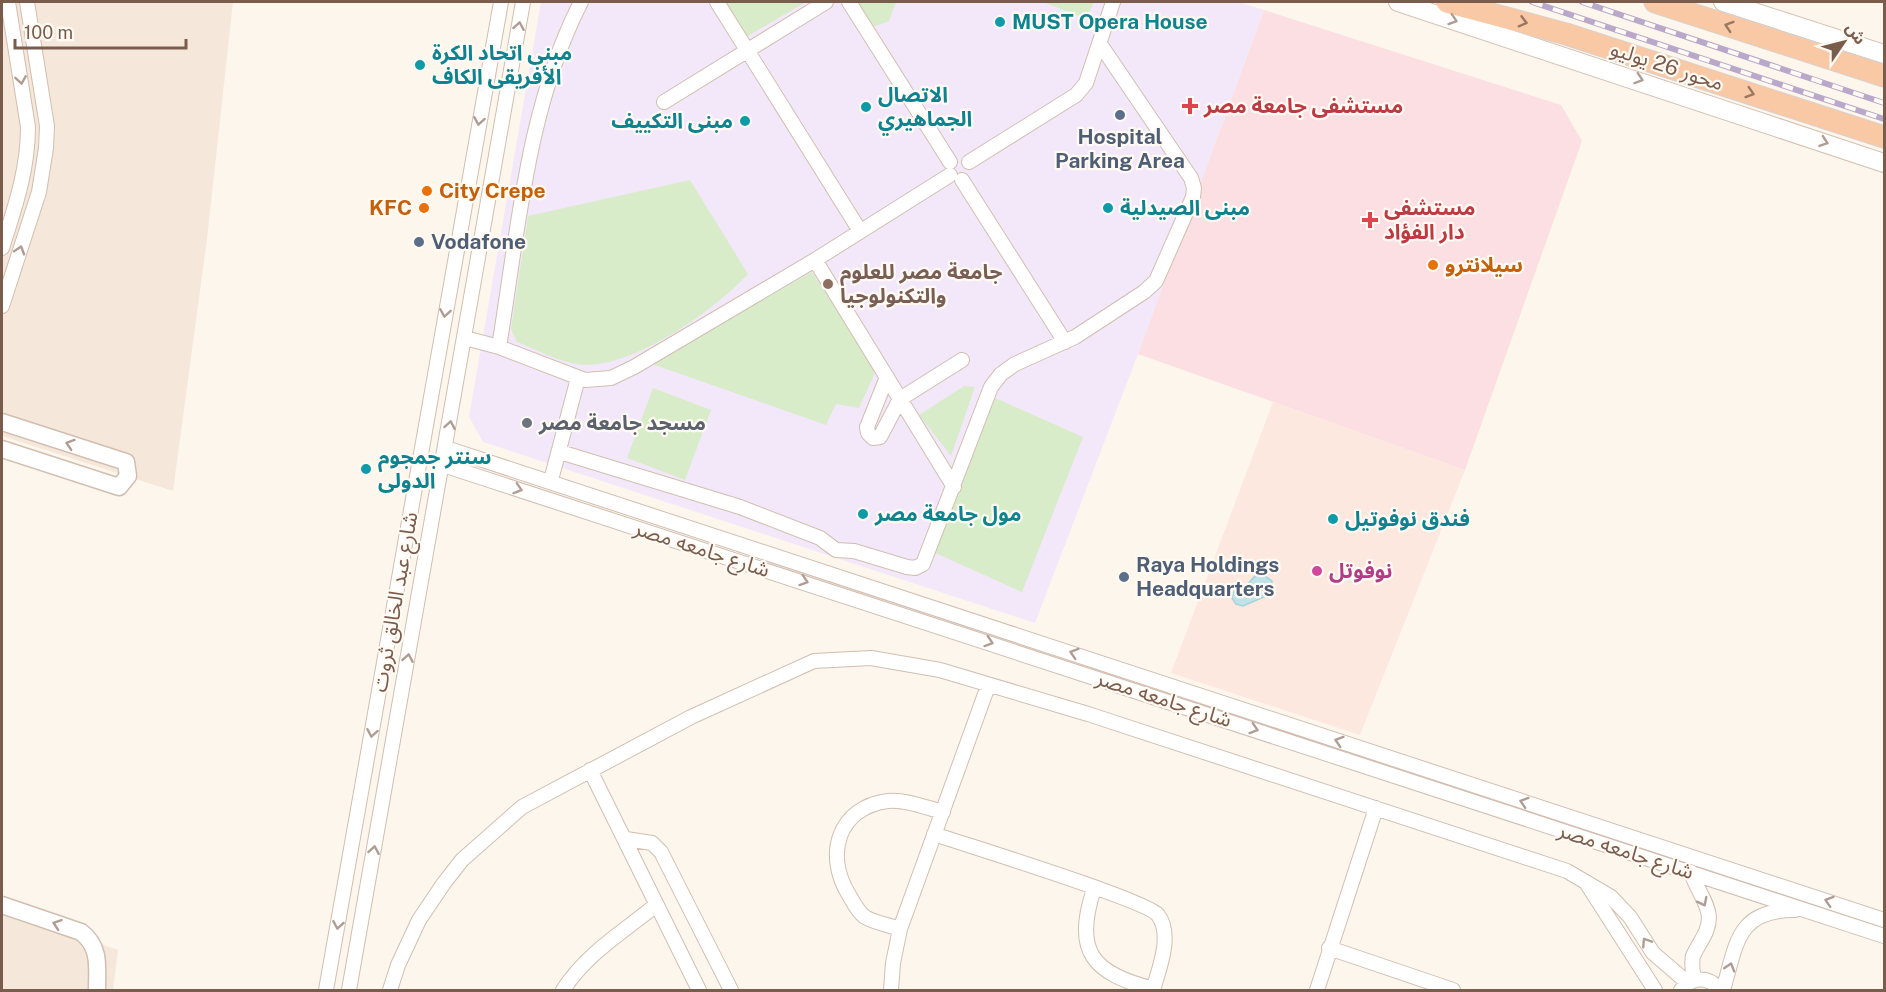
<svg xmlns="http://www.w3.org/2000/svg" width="1886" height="992" font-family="'Public Sans','Noto Sans Arabic',sans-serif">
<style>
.residential{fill:#f5e8da}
.commercial{fill:#fde8e0}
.education{fill:#f3e8fa}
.medical{fill:#fbdfe3}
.green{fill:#d8ecc9}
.water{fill:#bfe3e8;stroke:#a5d3da;stroke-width:1.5}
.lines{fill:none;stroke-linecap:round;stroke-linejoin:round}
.minor-casing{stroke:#d1beb0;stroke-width:16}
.tertiary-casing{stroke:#d1beb0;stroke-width:19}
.secondary-casing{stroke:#d6c0b0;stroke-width:20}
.trunk-casing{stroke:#dad1cd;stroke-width:23}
.minor{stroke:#fff;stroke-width:14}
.tertiary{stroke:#fff;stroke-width:16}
.secondary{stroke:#fff;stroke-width:18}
.trunk{stroke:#f9c8a4;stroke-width:21}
.rail-casing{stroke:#b9a8c9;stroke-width:6}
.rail{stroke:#fffaf3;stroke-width:4;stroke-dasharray:11;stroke-linecap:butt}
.oneway{stroke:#af9d94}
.oneway2{stroke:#9a7763}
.culture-dot{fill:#0f9aa8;stroke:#fffaf3;stroke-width:2}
.health-dot{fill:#e0444e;stroke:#fffaf3;stroke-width:2}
.service-dot{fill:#5c6f8a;stroke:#fffaf3;stroke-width:2}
.food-dot{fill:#e8710a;stroke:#fffaf3;stroke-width:2}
.education-dot{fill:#8d6e63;stroke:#fffaf3;stroke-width:2}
.worship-dot{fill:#6b7280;stroke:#fffaf3;stroke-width:2}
.hotel-dot{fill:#d1479c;stroke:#fffaf3;stroke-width:2}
.labels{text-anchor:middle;stroke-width:4.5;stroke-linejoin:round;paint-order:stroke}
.culture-label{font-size:21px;font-weight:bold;fill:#0d838f;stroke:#fffaf3;text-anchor:start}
.street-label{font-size:21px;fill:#7a5c4d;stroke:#fffaf3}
.health-label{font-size:21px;font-weight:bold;fill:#be3a42;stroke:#fffaf3;text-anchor:start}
.service-label{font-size:21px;font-weight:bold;fill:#4e5e75;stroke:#fffaf3;text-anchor:start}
.food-label{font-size:21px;font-weight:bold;fill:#c56008;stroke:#fffaf3;text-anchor:start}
.education-label{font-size:21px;font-weight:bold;fill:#785e54;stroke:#fffaf3;text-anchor:start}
.worship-label{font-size:21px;font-weight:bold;fill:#5b616d;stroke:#fffaf3;text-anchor:start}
.hotel-label{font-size:21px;font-weight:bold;fill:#b23c85;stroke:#fffaf3;text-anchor:start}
</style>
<rect width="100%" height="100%" fill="#fdf6ec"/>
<path class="residential" d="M2,2H233L207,239L173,491L2,436Z
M2,911L118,950L113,990H2Z"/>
<path class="commercial" d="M1273,402L1465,470L1360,735L1171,673Z"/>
<path class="education" d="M541,2H1238L1264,10L1138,354L1035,623L483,442L469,417Z"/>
<path class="medical" d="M1264,10L1561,105L1582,141L1465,470L1138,354Z"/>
<path class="green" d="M723,2H806L746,37Z
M853,2H896L889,21L870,28Z
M1043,2H1094L1086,19Z
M690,180L748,274C716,309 637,365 587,365C564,365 538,350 517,342L511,329L528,216Z
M812,272L876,371L859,408L836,404L826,425L649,363Z
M964,386L975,387L951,456L919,415Z
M653,388L711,410L685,480L627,458Z
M995,398L1083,437L1022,592L933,552Z"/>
<path class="water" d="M1262,574L1272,581L1271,594L1243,606L1236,604L1232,598L1234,591L1246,586L1255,576Z"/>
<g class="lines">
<defs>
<path id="minor" d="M717,2L860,231
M849,2L950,162
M664,102L826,2
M969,162L1076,95L1086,83L1113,2
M962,180L1065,342
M2,248C15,207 28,170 28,127L8,2
M815,260L954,487
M2,306L39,192L46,148L47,126L27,2
M465,338L499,347L585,380L611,378L634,367L815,260L950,175
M499,347C518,232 527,107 581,2
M887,377L867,427L868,433L873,438L880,437L900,399L962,360
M446,448L1884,920
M560,452L740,507L820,538L836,550L854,551L907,567L915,568L923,564L991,387L1001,374L1015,364L1075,337L1144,292L1156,281L1193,197L1194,188L1191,178L1100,44
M443,465L1884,936
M551,480L578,378
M590,770L699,990
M934,834C966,845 1146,900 1158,915C1173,935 1159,969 1153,990
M626,839L652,843L661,852L731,990
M1691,872C1695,887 1708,902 1709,917C1709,933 1699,942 1693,956C1691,964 1693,973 1694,980
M1587,884L1655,990
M1094,889C1073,952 1093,974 1154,989
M900,929C890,925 875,923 865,917C858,912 853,902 849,895C824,855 838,807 888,801C905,799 927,808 943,812
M1329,948L1453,990
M326,990L501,2
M349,990L523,2
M390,990L398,965L419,920L444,883L462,860L522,807L691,717L814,661L871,658L940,670L1088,714L1567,871L1611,897L1630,917L1653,953L1688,983
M563,990C587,953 623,932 656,905
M891,990L893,963L900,929L988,686
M1317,990L1376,808
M1681,990C1692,976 1709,976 1720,990
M1723,990C1737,944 1736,910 1795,910"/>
<path id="tertiary" d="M2,422L126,462L128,476L119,487L2,449
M2,905L81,932C101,947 97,968 97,990"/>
<path id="secondary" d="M1398,2L1884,163
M1723,2L1884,54"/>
<path id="trunk" d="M1447,2L1566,34L1884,137
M1655,2L1884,76"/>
</defs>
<use href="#minor" class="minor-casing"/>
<use href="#tertiary" class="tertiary-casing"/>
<use href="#secondary" class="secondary-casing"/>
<use href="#trunk" class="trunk-casing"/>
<use href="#minor" class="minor"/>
<use href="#tertiary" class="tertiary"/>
<use href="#secondary" class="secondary"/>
<use href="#trunk" class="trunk"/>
<defs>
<path id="rail" d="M1532,2L1884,119
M1582,2L1884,103"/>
</defs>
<use href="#rail" class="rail-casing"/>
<use href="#rail" class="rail"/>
</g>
<defs><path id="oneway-chevron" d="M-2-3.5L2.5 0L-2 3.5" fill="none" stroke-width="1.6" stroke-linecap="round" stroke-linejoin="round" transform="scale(1.5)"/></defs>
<g class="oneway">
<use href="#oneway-chevron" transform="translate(1453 20) rotate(18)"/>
<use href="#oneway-chevron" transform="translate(519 26) rotate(-80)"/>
<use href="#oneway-chevron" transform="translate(1639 79) rotate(18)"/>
<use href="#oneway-chevron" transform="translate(21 80) rotate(81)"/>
<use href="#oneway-chevron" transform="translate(479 121) rotate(100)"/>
<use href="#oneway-chevron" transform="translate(1824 142) rotate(19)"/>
<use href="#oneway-chevron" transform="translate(20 250) rotate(-72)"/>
<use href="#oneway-chevron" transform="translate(445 313) rotate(99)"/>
<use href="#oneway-chevron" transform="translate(450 425) rotate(-80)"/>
<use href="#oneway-chevron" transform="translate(70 444) rotate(-162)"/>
<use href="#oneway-chevron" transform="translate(518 489) rotate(18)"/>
<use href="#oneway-chevron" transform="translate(804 581) rotate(18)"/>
<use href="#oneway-chevron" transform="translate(989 642) rotate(18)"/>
<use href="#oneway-chevron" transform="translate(1074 653) rotate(-162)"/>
<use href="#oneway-chevron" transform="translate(408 658) rotate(-80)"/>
<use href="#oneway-chevron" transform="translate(1254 729) rotate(18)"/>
<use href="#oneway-chevron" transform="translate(372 733) rotate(100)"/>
<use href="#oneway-chevron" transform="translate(1339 741) rotate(-162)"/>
<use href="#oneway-chevron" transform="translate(1524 802) rotate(-162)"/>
<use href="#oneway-chevron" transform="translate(374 850) rotate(-80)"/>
<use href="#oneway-chevron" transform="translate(1829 901) rotate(-162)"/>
<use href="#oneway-chevron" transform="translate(1703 902) rotate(63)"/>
<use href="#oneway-chevron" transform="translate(57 924) rotate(-161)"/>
<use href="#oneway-chevron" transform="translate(338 925) rotate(100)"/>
<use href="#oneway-chevron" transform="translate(1646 942) rotate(-123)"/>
<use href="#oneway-chevron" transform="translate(1730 967) rotate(-73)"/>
</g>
<g class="oneway2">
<use href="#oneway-chevron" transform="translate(1523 22) rotate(15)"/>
<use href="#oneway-chevron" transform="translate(1729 26) rotate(-162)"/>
<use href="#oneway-chevron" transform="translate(1750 93) rotate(18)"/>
</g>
<g class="culture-dot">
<circle cx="1000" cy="22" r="6"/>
<circle cx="420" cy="65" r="6"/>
<circle cx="866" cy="107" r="6"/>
<circle cx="745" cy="121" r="6"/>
<circle cx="1108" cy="208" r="6"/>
<circle cx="366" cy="469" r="6"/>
<circle cx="863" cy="514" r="6"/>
<circle cx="1333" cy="519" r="6"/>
</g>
<g class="health-dot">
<path d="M1187 97h6v6h6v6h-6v6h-6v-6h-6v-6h6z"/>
<path d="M1367 211h6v6h6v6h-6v6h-6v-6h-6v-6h6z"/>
</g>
<g class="service-dot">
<circle cx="1120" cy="115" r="6"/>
<circle cx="419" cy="242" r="6"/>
<circle cx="1124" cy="577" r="6"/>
</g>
<g class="food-dot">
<circle cx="427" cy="191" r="6"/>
<circle cx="424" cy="208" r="6"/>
<circle cx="1433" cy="265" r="6"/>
</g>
<circle class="education-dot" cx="828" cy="284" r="6"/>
<circle class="worship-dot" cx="527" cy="423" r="6"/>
<circle class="hotel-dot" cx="1317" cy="571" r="6"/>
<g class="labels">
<g class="culture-label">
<text x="1012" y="29">MUST Opera House</text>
<text x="432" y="60">مبنى اتحاد الكرة<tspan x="432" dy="24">الأفريقى الكاف</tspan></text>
<text x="878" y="102">الاتصال<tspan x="878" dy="24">الجماهيري</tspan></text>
<text x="733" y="128" text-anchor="end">مبنى التكييف</text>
<text x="1120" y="215">مبنى الصيدلية</text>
<text x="378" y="464">سنتر جمجوم<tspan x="378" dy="24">الدولى</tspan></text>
<text x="875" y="521">مول جامعة مصر</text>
<text x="1345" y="526">فندق نوفوتيل</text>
</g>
<g class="street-label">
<text transform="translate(1667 66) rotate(18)" y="7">محور 26 يوليو</text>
<text transform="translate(702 549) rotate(18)" y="7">شارع جامعه مصر</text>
<text transform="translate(395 602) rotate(-80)" y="7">شارع عبد الخالق ثروت</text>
<text transform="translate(1164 699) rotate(18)" y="7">شارع جامعه مصر</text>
<text transform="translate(1626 851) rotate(18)" y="7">شارع جامعه مصر</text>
</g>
<g class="health-label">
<text x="1204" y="113">مستشفى جامعة مصر</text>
<text x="1384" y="215">مستشفى<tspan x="1384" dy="24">دار الفؤاد</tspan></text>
</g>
<g class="service-label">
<text x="1120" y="144" text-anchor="middle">Hospital<tspan x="1120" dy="24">Parking Area</tspan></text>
<text x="431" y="249">Vodafone</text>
<text x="1136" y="572">Raya Holdings<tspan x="1136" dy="24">Headquarters</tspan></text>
</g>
<g class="food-label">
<text x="439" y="198">City Crepe</text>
<text x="412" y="215" text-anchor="end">KFC</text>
<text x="1445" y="272">سيلانترو</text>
</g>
<g class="education-label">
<text x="840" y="279">جامعة مصر للعلوم<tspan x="840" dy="24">والتكنولوجيا</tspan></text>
</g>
<g class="worship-label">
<text x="539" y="430">مسجد جامعة مصر</text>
</g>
<g class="hotel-label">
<text x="1329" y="578">نوفوتل</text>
</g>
</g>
<rect width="1886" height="992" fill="none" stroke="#7a5c4d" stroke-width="6"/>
<g transform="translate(1844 42) rotate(55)" stroke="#fffaf3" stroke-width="4.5" paint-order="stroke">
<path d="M0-4.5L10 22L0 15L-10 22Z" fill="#7a5c4d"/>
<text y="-9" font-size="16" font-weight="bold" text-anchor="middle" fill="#7a5c4d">ش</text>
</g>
<path d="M15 39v9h171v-9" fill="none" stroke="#7a5c4d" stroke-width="3"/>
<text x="24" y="39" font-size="18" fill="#7a5c4d" stroke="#fffaf3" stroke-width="4.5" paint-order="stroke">100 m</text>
</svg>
